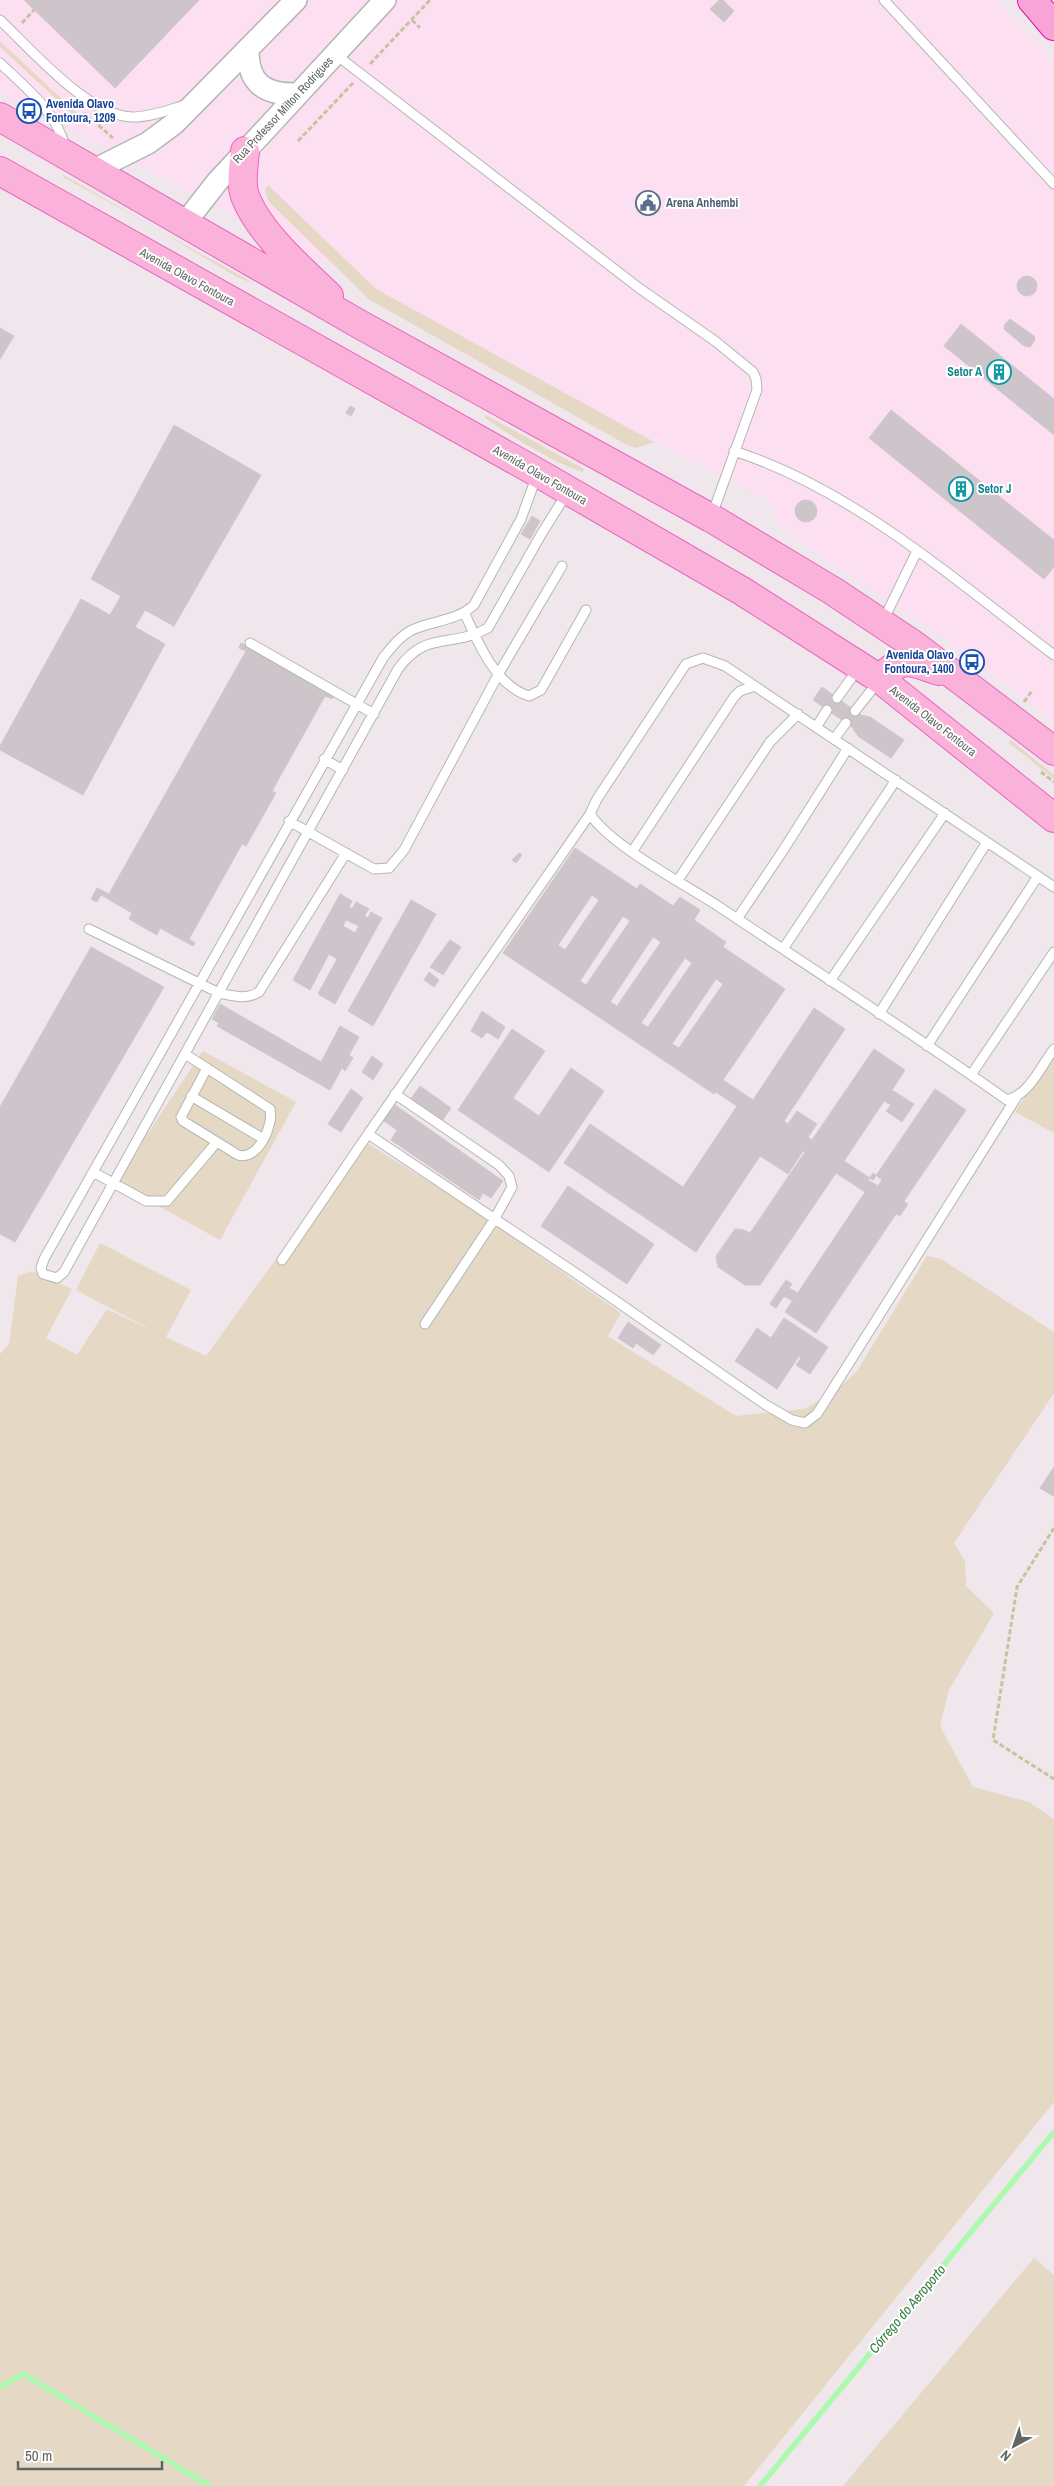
<svg xmlns="http://www.w3.org/2000/svg" width="1054" height="2486" font-family="'Archivo Narrow',sans-serif">
<style>
.commercial{fill:#fcdff1}
.green{fill:#e5d8c5}
.lines{fill:none;stroke-linecap:round;stroke-linejoin:round}
.stream{stroke:#acf9af;stroke-width:5.5}
.building{fill:#cdc5ca;stroke:#d4c5cf;fill-rule:evenodd}
.service-casing{stroke:#b2b8b3;stroke-width:11}
.tertiary-casing{stroke:#b2b8b3;stroke-width:24}
.primary-casing{stroke:#e866bf;stroke-width:30}
.trunk-casing{stroke:#e60fa9;stroke-width:30}
.path{stroke:#c8c2a0;stroke-width:3;stroke-dasharray:5 2.5;stroke-linecap:butt}
.service{stroke:#fff;stroke-width:9}
.tertiary{stroke:#fff;stroke-width:21}
.primary{stroke:#fab1da;stroke-width:28}
.trunk{stroke:#f8a4d8;stroke-width:28}
.labels{text-anchor:middle;stroke-width:4;stroke-linejoin:round;paint-order:stroke}
.transit-label{font-size:12px;font-weight:bold;fill:#164399;stroke:#fff;text-anchor:start}
.street-label{font-size:12px;fill:#5e665f;stroke:#fff}
.service-label{font-size:12px;font-weight:bold;fill:#4e5e75;stroke:#fff;text-anchor:start}
.culture-label{font-size:12px;font-weight:bold;fill:#0d838f;stroke:#fff;text-anchor:end}
.water-label{font-size:14px;font-style:italic;fill:#398041;stroke:#fff}
</style>
<rect width="100%" height="100%" fill="#efe7ec"/>
<path class="commercial" d="M0,0H996L1054,63V722L955,646L804,545L781,526L770,501L576,401L375,289L0,93Z"/>
<path class="green" d="M0,41L81,117L78,119L0,47Z
M62,174L156,228L63,177Z
M268,185L376,289L654,442L636,448L627,445L370,300L268,201L265,190Z
M158,230L252,282V283L235,276Z
M486,415L584,469L583,472C558,465 506,434 484,417Z
M1011,740L1054,775V779L1009,743Z
M203,1051L296,1102L220,1240L115,1182Z
M1054,1053V1133L1015,1112Z
M362,1140L463,1203L621,1313L608,1336L736,1416L804,1409L836,1391L857,1371L927,1256L941,1259L1054,1332V1393L954,1543L965,1561L966,1586L994,1613L949,1690L940,1726L973,1787L1029,1802L1054,1819V2102L744,2486H0V1354L9,1344L18,1276L32,1271L72,1289L46,1338L77,1355L107,1309L159,1334L76,1290L100,1243L191,1290L166,1337L206,1356Z
M1034,2258L1054,2275V2486H843Z"/>
<g class="lines">
<path class="stream" d="M0,2387L23,2374L210,2486
M760,2486L1054,2132"/>
</g>
<path class="building" d="M24,0H199L115,88Z
M719,0H723L734,11L724,22L710,9Z
M85,112L94,121L90,125L81,117Z
M1017 286a10 10 0 1 1 20 0a10 10 0 1 1-20 0Z
M1010,319L1034,336L1035,340L1030,347L1024,346L1004,329L1005,324Z
M961,324L1054,399V435L944,346Z
M0,328L14,336L0,359Z
M350,406L355,409L351,416L346,413Z
M891,410L1054,540V567L1044,579L869,438Z
M174,425L261,475L174,626L145,610L135,627L165,644L83,795L0,750V746L81,599L110,615L121,596L91,579Z
M795 511a11 11 0 1 1 22 0a11 11 0 1 1-22 0Z
M532,516L540,521L530,539L521,534Z
M241,643L334,695L332,699L325,696L272,791L276,793L246,846L242,844L189,939L195,943L193,946L160,928L157,935L129,919L132,913L101,895L97,902L91,899L97,888L109,894L246,651L239,648Z
M822,687L861,715L870,717L904,740L891,758L858,736L852,727L813,700Z
M575,848L637,889L640,884L673,906L680,897L700,910L694,920L726,942L723,947L785,989L723,1080L753,1100L814,1008L845,1029L784,1121L788,1124L797,1111L817,1124L808,1137L812,1140L874,1049L905,1070L892,1090L914,1104L902,1122L886,1111L891,1105L884,1101L844,1161L873,1180L935,1089L966,1110L904,1201L908,1204L900,1216L896,1214L816,1333L785,1312L865,1192L836,1173L760,1285H745L718,1267L716,1256L735,1229L744,1230L750,1233L805,1152L803,1151L788,1174L760,1156L696,1252L564,1163L590,1124L683,1187L737,1106L716,1092L714,1094L503,953ZM592,895L599,900L565,950L558,945ZM623,916L630,921L586,985L580,981ZM653,937L661,942L617,1006L610,1002ZM685,958L692,963L648,1027L641,1023ZM716,979L723,984L679,1048L672,1044Z
M519,853L522,855L516,863L512,860Z
M340,894L352,901L349,907L352,909L356,902L369,909L364,916L368,918L371,912L382,918L335,1004L318,994L337,959L329,954L310,990L293,980ZM346,920L359,926L355,933L343,926Z
M411,900L436,914L373,1026L348,1011Z
M450,940L461,947L443,975L430,967Z
M91,947L164,987L15,1242L0,1234V1107Z
M429,972L439,980L434,987L424,980Z
M220,1004L321,1062L340,1026L359,1037L349,1055L353,1058L345,1071L342,1068L330,1090L217,1026L219,1023L212,1019Z
M482,1011L505,1027L498,1039L487,1032L482,1038L471,1031Z
M512,1029L545,1051L513,1098L539,1116L571,1068L604,1091L549,1172L458,1110Z
M372,1056L383,1064L373,1080L362,1072Z
M420,1086L451,1108L442,1121L410,1100Z
M351,1089L363,1098L341,1132L328,1124Z
M395,1105L503,1181L491,1198L483,1193L479,1200L391,1140L397,1130L384,1121Z
M873,1173L882,1180L878,1186L868,1180Z
M568,1186L654,1244L627,1284L541,1226Z
M786,1280L792,1284L789,1288L798,1293L793,1301L784,1296L776,1308L770,1304Z
M784,1318L828,1347L810,1374L796,1365L801,1358L799,1356L777,1389L735,1361L757,1328L771,1338Z
M628,1322L661,1345L653,1355L636,1343L633,1348L618,1338Z
M1054,1467V1495L1053,1496L1040,1488Z"/>
<g class="lines">
<defs>
<path id="service" d="M884,0L1054,184
M0,20C32,50 89,117 133,117C151,117 168,110 185,105
M335,54L639,288L715,341L753,372L756,379L757,390L712,515
M0,63C27,89 56,111 65,147
M734,451C854,490 955,580 1054,655
M537,475L521,519L474,605C455,622 433,620 412,630C400,636 391,648 383,658L44,1259L41,1268L43,1274L57,1278L64,1272L398,669C427,629 451,649 488,628L542,533L567,493
M465,614C478,643 496,686 529,696L541,690L586,610
M883,621L917,551
M250,643L374,714
M837,698L858,669
M855,711L878,682
M817,726L827,710
M834,739L846,723
M324,759L343,770
M590,814L368,1134L580,1276L766,1405L792,1420L805,1423L817,1414L1016,1098
M289,821L374,869L389,868L404,850L499,673L562,566
M632,852L734,697L740,691L755,686
M678,880L770,742L798,714
M1054,887L725,666L703,658L686,664L597,799L590,814C611,846 683,883 718,906C814,970 912,1033 1007,1100C1029,1095 1041,1066 1054,1049
M737,919L784,849L848,748
M89,929L219,993C234,996 246,1000 259,992L346,853
M783,949L896,780
M830,981L945,813
M879,1014L987,842
M927,1046L1038,876
M185,1054L270,1109C274,1125 258,1161 238,1155L183,1121L181,1117L207,1068
M971,1075L1054,952
M395,1094L499,1165L509,1176L512,1187L494,1220L425,1324
M191,1096L262,1138
M93,1172L146,1201H167L216,1143
M282,1260L368,1134"/>
<path id="tertiary" d="M248,50C248,84 265,95 298,94
M94,170L148,143L175,123L296,0
M185,223L217,182L385,0"/>
<path id="primary" d="M0,117L359,324L711,518L833,591L914,645L1054,751
M245,151C244,165 240,182 245,196C259,233 301,269 329,296
M0,171L538,473L742,591L880,679L1054,818
M880,679C904,654 910,662 939,671"/>
<path id="trunk" d="M1032,0L1054,26"/>
</defs>
<use href="#service" class="service-casing"/>
<use href="#tertiary" class="tertiary-casing"/>
<use href="#primary" class="primary-casing"/>
<use href="#trunk" class="trunk-casing"/>
<path class="path" d="M412,20L420,28
M22,23L34,10
M370,64L430,0
M101,120L97,124L113,138
M298,141L353,83
M1024,702L1032,691
M1041,772L1054,782
M1054,1528L1017,1587L993,1740L1054,1779"/>
<use href="#service" class="service"/>
<use href="#tertiary" class="tertiary"/>
<use href="#primary" class="primary"/>
<use href="#trunk" class="trunk"/>
</g>
<defs>
<symbol id="bus-ring" viewBox="-11 -11 22 22"><circle r="9.5" fill="#fff" stroke="#1a4fb4" stroke-width="1.5"/><path d="M-5-6H5V4H4V6H2V4H-2V6H-4V4H-5ZM-3.5-4V0h7V-4ZM-3.5 1.2v1.5H-2V1.2ZM2 1.2v1.5H3.5V1.2Z" fill="#1a4fb4"/></symbol>
<symbol id="civic-ring" viewBox="-11 -11 22 22"><circle r="9.5" fill="#fff" stroke="#5c6f8a" stroke-width="1.5"/><path d="M-.6-6.5H3V-4.5H.6V-3L4-1V1h2V6H-6V1h2V-1L-.6-3ZM-1.2 2.5V6h2.4V2.5Z" fill="#5c6f8a"/></symbol>
<symbol id="building-ring" viewBox="-11 -11 22 22"><circle r="9.5" fill="#fff" stroke="#0f9aa8" stroke-width="1.5"/><path d="M-4-6H4V6H1V3H-1V6H-4ZM-2.5-4.3h1.7v1.8h-1.7ZM.8-4.3h1.7v1.8H.8ZM-2.5-1h1.7V.8h-1.7ZM.8-1h1.7V.8H.8Z" fill="#0f9aa8"/></symbol>
</defs>
<g fill-rule="evenodd">
<use href="#bus-ring" x="15" y="97" width="28" height="28"/>
<use href="#civic-ring" x="634" y="189" width="28" height="28"/>
<use href="#building-ring" x="985" y="358" width="28" height="28"/>
<use href="#building-ring" x="947" y="475" width="28" height="28"/>
<use href="#bus-ring" x="958" y="648" width="28" height="28"/>
</g>
<g class="labels">
<g class="transit-label">
<text x="46" y="108">Avenida Olavo<tspan x="46" dy="14">Fontoura, 1209</tspan></text>
<text x="954" y="659" text-anchor="end">Avenida Olavo<tspan x="954" dy="14">Fontoura, 1400</tspan></text>
</g>
<g class="street-label">
<text transform="translate(283 110) rotate(-47)" y="4">Rua Professor Milton Rodrigues</text>
<text transform="translate(187 277) rotate(29)" y="4">Avenida Olavo Fontoura</text>
<text transform="translate(540 475) rotate(30)" y="4">Avenida Olavo Fontoura</text>
<text transform="translate(933 721) rotate(38)" y="4">Avenida Olavo Fontoura</text>
</g>
<g class="service-label">
<text x="666" y="207">Arena Anhembi</text>
</g>
<g class="culture-label">
<text x="982" y="376">Setor A</text>
<text x="978" y="493" text-anchor="start">Setor J</text>
</g>
<g class="water-label">
<text transform="translate(907 2309) rotate(-50)" y="5">Córrego do Aeroporto</text>
</g>
</g>
<g transform="translate(1014 2446) rotate(220)" stroke="#ffffff" stroke-width="4" paint-order="stroke">
<path d="M0-4L9 19L0 12L-9 19Z" fill="#5e665f"/>
<text y="-8" font-size="14" font-weight="bold" text-anchor="middle" fill="#5e665f">N</text>
</g>
<path d="M18 2461v8h144v-8" fill="none" stroke="#5e665f" stroke-width="2.5"/>
<text x="25" y="2461" font-size="15" fill="#5e665f" stroke="#ffffff" stroke-width="4" paint-order="stroke">50 m</text>
</svg>
